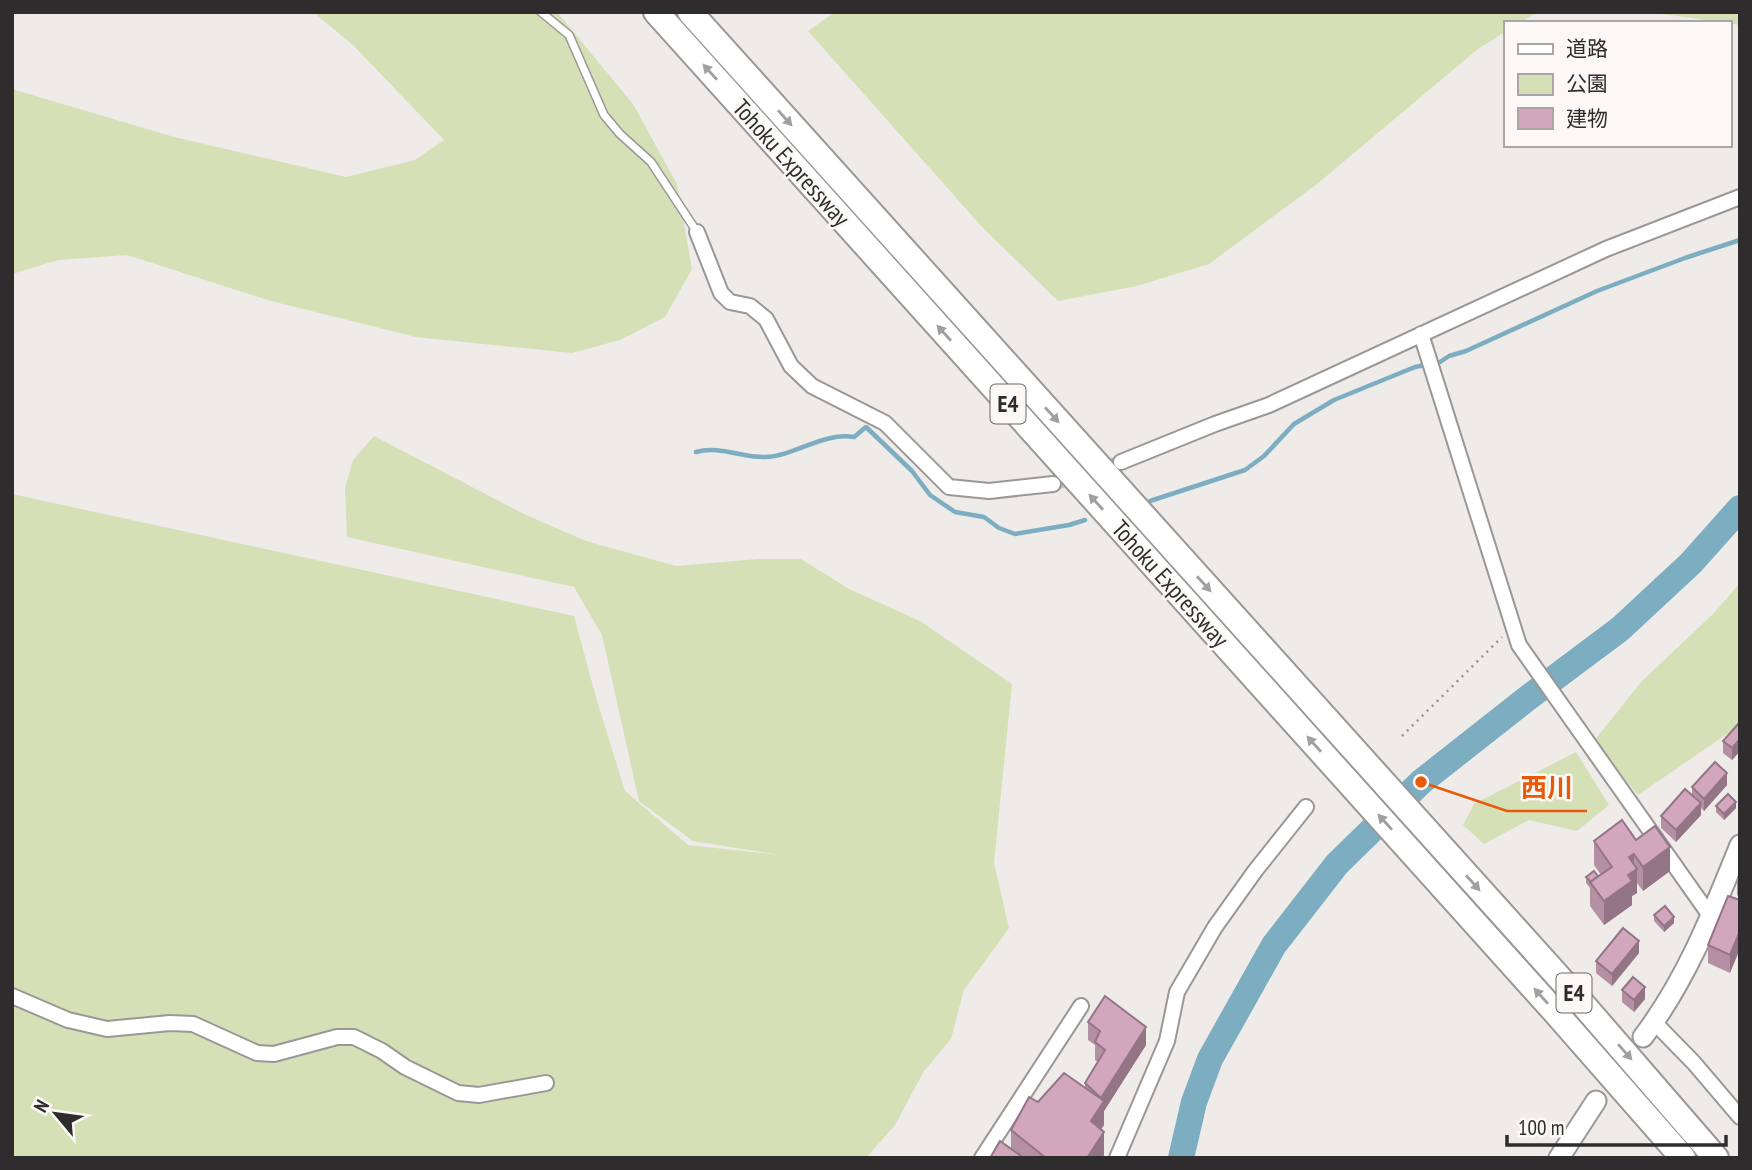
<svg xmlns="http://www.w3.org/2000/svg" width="1752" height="1170" font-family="'PT Sans Narrow','Noto Sans JP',sans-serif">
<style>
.green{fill:#d6e0b6}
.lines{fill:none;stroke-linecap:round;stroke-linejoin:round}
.stream{stroke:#7cadc0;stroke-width:4.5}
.river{stroke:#7cadc0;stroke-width:26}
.street-tunnel{stroke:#c8c5c3;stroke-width:14;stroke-dasharray:14 7;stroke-linecap:butt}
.lane-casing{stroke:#9b9796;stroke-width:10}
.street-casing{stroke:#9b9796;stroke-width:18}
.secondary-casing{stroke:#9b9796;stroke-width:23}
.highway-casing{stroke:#9b9796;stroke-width:28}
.path{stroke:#969392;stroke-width:2.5;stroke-dasharray:2 5;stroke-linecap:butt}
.lane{stroke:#fff;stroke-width:7}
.street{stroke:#fff;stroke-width:14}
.secondary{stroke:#fff;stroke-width:19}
.highway{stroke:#fff;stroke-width:24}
.wall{fill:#b590a3}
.shaded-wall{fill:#937585}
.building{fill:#d2a7be;stroke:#937585;stroke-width:2}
.oneway{fill:#a1a0a0}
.labels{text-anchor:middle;stroke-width:5;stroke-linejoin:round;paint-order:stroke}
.shield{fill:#fcf8f6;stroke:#6c6969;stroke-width:2}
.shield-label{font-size:23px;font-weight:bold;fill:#2e2c2c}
.street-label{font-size:24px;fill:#2e2c2c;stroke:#fcf8f6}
.leader{fill:none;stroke:#e8590c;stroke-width:2.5}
.callout-dot{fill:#e8590c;stroke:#fcf8f6;stroke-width:2.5}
.callout-label{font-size:26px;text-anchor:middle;font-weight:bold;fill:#e8590c;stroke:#fcf8f6;stroke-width:5;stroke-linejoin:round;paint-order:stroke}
</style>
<rect width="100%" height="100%" fill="#eeebe9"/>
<path class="green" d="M313,12H557L633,104L677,184L692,269L665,317L620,340L572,353L416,337L271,301L127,255L58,260L12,274V89L174,137L346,177L415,160L444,140L353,45Z
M835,12H1537L1520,23H1505V32L1478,49L1317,184L1209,264L1137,286L1058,301L982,227L808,31Z
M1649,12H1740V25Z
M374,436L524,514L586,541L676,566L757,559H801L849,589L920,621L1012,684L994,863L1009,928L964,990L951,1039L924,1071L895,1125L866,1158H12V494L574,616L597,701L625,791L688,845L780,855L693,841L639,801L602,635L574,587L347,537L345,488L353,460Z
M1740,583V725L1638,795L1594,741L1642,681L1714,613Z
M1576,752L1609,805L1577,831L1529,820L1484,844L1463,825L1474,804Z"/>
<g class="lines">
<path class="stream" d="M696,452C719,445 742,458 765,457C795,456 823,432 854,437L866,427L912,471L930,495L955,512L984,517L999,528L1015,534L1069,525L1085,520
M1150,501L1245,470L1264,456L1294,424L1334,400L1415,367L1440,362L1449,356L1466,351L1597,291L1685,258L1740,240"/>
<path class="river" d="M1181,1158L1194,1102L1210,1059L1274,945L1337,864L1421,782L1529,697L1620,629L1691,563L1740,508"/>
<path class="street-tunnel" d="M1053,484L1121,462"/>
<defs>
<path id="lane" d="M541,12L569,35L604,115L620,134L651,162L697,232"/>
<path id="street" d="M697,232L721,293L730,302L750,306L766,319L791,366L812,386L885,423L949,487L989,491L1053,484
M1421,334L1519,645L1711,917
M1121,462L1215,424L1269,405L1606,249L1740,197
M12,996L68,1020L107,1029L170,1023L193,1024L257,1053L274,1054L337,1037H354L382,1051L405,1067L458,1093L479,1095L546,1083
M1654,1022L1694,1063L1740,1117
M982,1158L1081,1006
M1117,1158L1167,1041L1177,992L1215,927L1255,871L1306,807"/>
<path id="secondary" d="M1643,1037C1687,979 1713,912 1740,845
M1559,1158L1596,1101"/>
<path id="highway" d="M656,12L1555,1012L1683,1158
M690,12L1574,994L1716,1158"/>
</defs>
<use href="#lane" class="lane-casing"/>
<use href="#street" class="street-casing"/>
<use href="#secondary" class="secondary-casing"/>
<use href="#highway" class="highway-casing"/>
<path class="path" d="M1402,736L1502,637"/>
<use href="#lane" class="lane"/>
<use href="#street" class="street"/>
<use href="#secondary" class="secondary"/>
<use href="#highway" class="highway"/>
</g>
<path class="wall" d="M1740,724V751L1732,760L1723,753V741Z
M1727,785L1704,811L1701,808V815L1676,842L1661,828V816L1692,795V787Z
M1716,806L1736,808L1724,820L1716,812Z
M1636,840L1670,871L1643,891L1637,883V893L1632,896V905L1604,925L1590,906V888L1586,883V877L1598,876L1601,875L1594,865V841Z
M1740,874V898L1737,895V877Z
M1740,900L1730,973L1708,963V945Z
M1654,915L1674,923L1664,932L1654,921Z
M1639,953L1612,986L1596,973V961Z
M1622,990L1645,999L1634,1012L1622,1002Z
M1088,1022L1146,1045L1104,1111V1125L1101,1129L1104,1155L1102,1158H990L1011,1148V1130L1038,1102L1085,1088V1083L1098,1062L1095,1060V1045L1088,1040Z"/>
<path class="shaded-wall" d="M1740,739V751L1732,760V748Z
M1727,773V785L1704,811V799Z
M1736,802V808L1724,820V814Z
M1701,803V815L1676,842V830Z
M1670,847V871L1643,891V867Z
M1634,854V872L1637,869V893L1632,896V905L1604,925V901L1629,857Z
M1674,917V923L1664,932V926Z
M1740,931V949L1730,973V955Z
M1639,941V953L1612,986V974Z
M1645,987V999L1634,1012V1000Z
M1146,1027V1045L1104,1111V1125L1091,1145V1121L1101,1098Z
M1104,1132V1155L1102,1158H1087Z"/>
<path class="building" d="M1739,723L1740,739L1732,748L1723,741Z
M1715,762L1727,773L1704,799L1692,787Z
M1685,789L1701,803L1676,830L1661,816Z
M1728,794L1736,802L1724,814L1716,806Z
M1622,820L1636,840L1655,826L1670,847L1643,867L1634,854L1629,857L1637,869L1628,875L1632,881L1604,901L1590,882L1612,867L1594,841Z
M1594,871L1598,876L1591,882L1586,877Z
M1728,896L1740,900V931L1730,955L1708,945Z
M1665,906L1674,917L1664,926L1654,915Z
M1623,928L1639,941L1612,974L1596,961Z
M1633,977L1645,987L1634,1000L1622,990Z
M1105,996L1146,1027L1101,1098L1085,1083L1105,1050L1095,1042L1100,1031L1088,1022Z
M1064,1073L1104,1101L1091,1121L1104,1132L1087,1158L1065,1157L1064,1158H1046L1011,1130L1029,1097L1038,1102Z
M1000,1141L1024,1158H990Z"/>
<defs><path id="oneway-solid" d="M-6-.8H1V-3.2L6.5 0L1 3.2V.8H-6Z" transform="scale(1.75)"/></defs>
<g class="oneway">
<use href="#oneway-solid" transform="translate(710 72) rotate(-132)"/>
<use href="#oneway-solid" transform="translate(785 118) rotate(48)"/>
<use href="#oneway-solid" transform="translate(944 333) rotate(-132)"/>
<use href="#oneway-solid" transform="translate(1052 415) rotate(48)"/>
<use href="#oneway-solid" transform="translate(1096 502) rotate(-132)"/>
<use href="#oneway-solid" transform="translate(1204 584) rotate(48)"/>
<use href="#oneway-solid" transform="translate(1314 744) rotate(-132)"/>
<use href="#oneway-solid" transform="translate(1385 822) rotate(-132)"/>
<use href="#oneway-solid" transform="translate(1473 883) rotate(48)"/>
<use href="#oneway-solid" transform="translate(1541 996) rotate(-132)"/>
<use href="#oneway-solid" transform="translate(1625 1052) rotate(49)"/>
</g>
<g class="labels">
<g class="shield">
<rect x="990.5" y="384.5" width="35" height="39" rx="5"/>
<rect x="1556.5" y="973.5" width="35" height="39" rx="5"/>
</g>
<g class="shield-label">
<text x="1008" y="412">E4</text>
<text x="1574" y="1001">E4</text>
</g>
<g class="street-label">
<text transform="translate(791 163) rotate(48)" y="8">Tohoku Expressway</text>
<text transform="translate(1170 584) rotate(48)" y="8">Tohoku Expressway</text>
</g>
</g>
<path class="leader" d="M1421 782L1507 811H1587"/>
<circle class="callout-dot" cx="1421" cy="782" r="7"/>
<g class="callout-label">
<text x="1547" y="797">西川</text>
</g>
<rect width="1752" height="1170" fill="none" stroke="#2e2c2c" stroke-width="28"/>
<rect x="1504" y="21" width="228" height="126" fill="#fcf8f6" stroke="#aaa6a5" stroke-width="2"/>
<rect x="1518" y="44" width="35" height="10" fill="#ffffff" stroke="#aaa6a5" stroke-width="2"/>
<text x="1566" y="56" font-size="21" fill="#2e2c2c">道路</text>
<rect x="1518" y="74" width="35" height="21" fill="#d6e0b6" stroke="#aaa6a5" stroke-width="2"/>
<text x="1566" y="91" font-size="21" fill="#2e2c2c">公園</text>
<rect x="1518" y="108" width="35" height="21" fill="#d2a7be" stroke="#aaa6a5" stroke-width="2"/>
<text x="1566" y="126" font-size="21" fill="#2e2c2c">建物</text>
<g transform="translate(56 1114) rotate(299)" stroke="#fcf8f6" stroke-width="5" paint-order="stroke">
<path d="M0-5L12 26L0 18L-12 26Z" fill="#2e2c2c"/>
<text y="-10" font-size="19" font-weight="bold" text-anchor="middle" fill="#2e2c2c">N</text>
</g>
<path d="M1507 1135v10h219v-10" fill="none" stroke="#2e2c2c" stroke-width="3.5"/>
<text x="1518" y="1135" font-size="21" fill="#2e2c2c" stroke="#fcf8f6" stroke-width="5" paint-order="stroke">100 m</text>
</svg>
